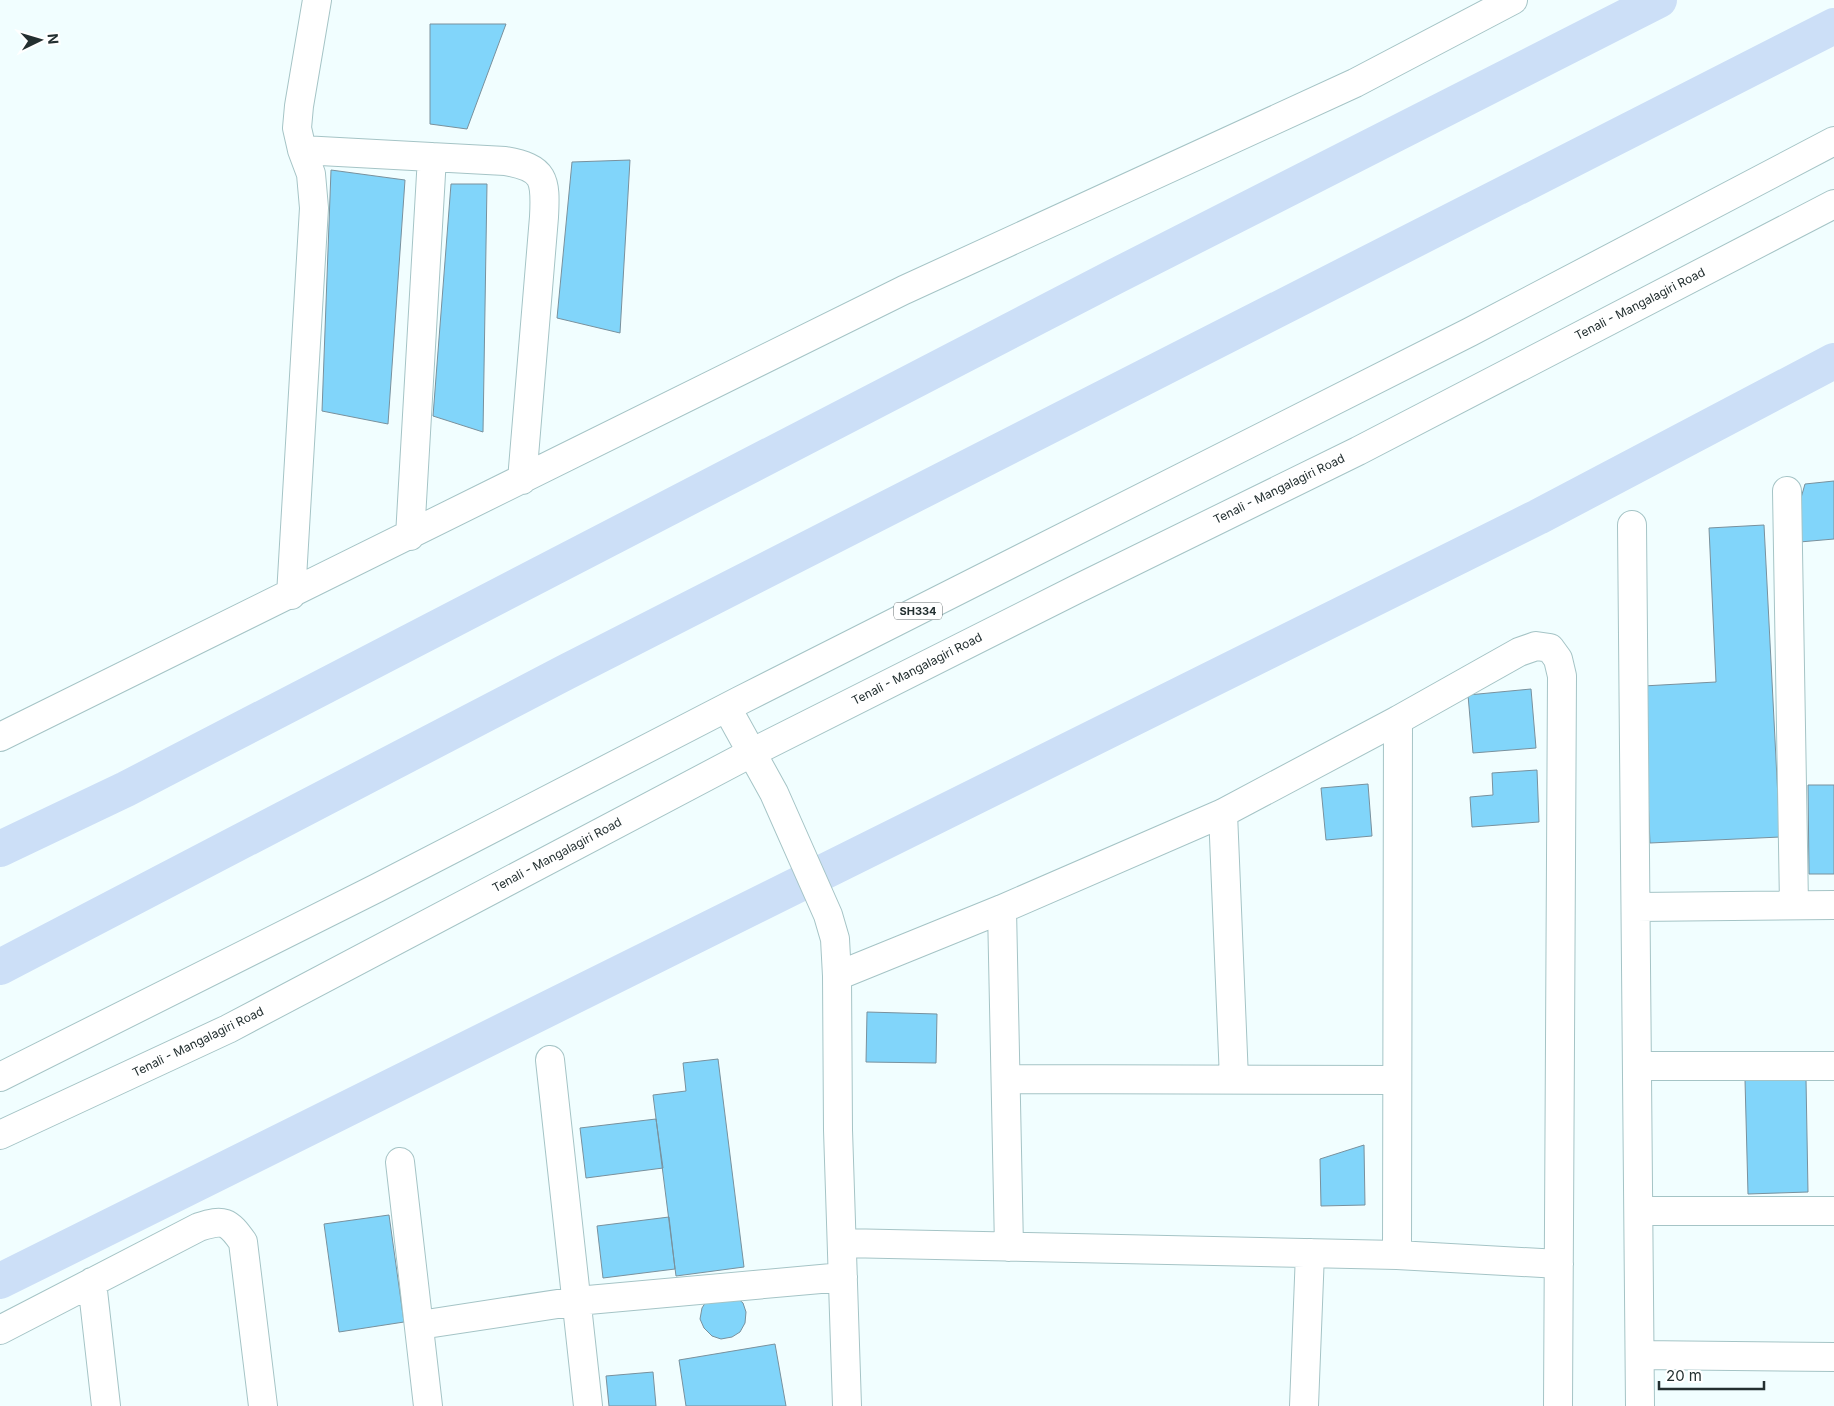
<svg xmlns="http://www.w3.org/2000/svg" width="1834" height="1406" font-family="Inter,sans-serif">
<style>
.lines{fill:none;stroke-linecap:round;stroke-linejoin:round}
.canal{stroke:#ccdff7;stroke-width:36}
.building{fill:#81d5fa;stroke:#79919d}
.street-casing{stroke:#a5c4c6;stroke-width:30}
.primary-casing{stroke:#a5c4c6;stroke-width:30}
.street{stroke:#fff;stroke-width:28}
.primary{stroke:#fff;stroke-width:28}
.labels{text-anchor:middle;stroke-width:5;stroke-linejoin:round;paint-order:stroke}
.shield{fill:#fff;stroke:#656d6e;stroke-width:1}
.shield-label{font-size:11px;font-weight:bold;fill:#232f30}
.street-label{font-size:12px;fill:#232f30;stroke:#fff}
</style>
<rect width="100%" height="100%" fill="#f1feff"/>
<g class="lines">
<path class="canal" d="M0,849L126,789L1114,277L1659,0
M0,967L566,672L1834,26
M0,1281L1538,517L1834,361"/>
</g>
<path class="building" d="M430,24H506L467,129L430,124Z
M630,160L620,333L557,318L572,162Z
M331,170L405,180L388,424L322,411Z
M451,184H487L483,432L433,416Z
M1834,481V539L1788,543L1805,484Z
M1764,525L1780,837L1650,843L1643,686L1716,682L1709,528Z
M1531,689L1536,748L1473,753L1468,695Z
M1537,770L1539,822L1472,827L1470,797L1493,795L1492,773Z
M1368,784L1372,836L1326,840L1321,788Z
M1808,785H1834V874H1809Z
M867,1012L937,1014L936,1063L866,1062Z
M718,1059L744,1267L676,1276L653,1095L686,1091L683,1063Z
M1806,1079L1808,1192L1748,1194L1745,1080Z
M656,1119L663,1168L586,1178L580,1128Z
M1364,1145L1365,1205L1321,1206L1320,1159Z
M389,1215L404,1322L339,1332L324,1224Z
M669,1217L675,1269L603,1278L597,1226Z
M735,1296L743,1303L746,1312L745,1323L740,1332L732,1337L721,1339L712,1336L704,1328L700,1319L702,1308L707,1300Z
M775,1344L786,1406H686L679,1360Z
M653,1372L656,1406H609L606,1376Z"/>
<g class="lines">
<defs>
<path id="street" d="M302,150L505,161C545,168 546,179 544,217L522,480
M1787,491L1794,905
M1632,525L1640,1406
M410,536L432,157
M291,595L314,208L311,174L302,150L297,128L299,106L317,0
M727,708L774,793L828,915L835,939L837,976L838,1130L847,1406
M0,737L904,290L1355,83L1513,0
M1223,813L1234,1079
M1637,907L1834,905
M1002,909L1009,1247
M837,976L1002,909L1223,813L1398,720L1519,652L1536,646L1550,648L1558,659L1562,676L1558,1406
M550,1060L588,1406
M1638,1066H1834
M1006,1079L1397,1080
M400,1162L428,1406
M1639,1211H1834
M842,1243L1397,1255L1559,1264
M1397,1255L1398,720
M92,1282L106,1406
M420,1325L577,1301L843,1277
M0,1330L199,1227C224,1219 228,1221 243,1242L263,1406
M1640,1355L1834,1357
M1304,1406L1310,1253"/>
<path id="primary" d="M0,1077L377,888L739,701L1470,332L1834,141
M0,1135L228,1029L751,753L1077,589L1358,451L1834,204"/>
</defs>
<use href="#street" class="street-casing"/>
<use href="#primary" class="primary-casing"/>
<use href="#street" class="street"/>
<use href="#primary" class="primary"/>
</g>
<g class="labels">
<rect class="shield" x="894" y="602.5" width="48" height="17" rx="4"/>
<g class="shield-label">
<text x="918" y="615">SH334</text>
</g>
<g class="street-label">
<text transform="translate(1640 304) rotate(-27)" y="4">Tenali - Mangalagiri Road</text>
<text transform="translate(1279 489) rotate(-26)" y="4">Tenali - Mangalagiri Road</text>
<text transform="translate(917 669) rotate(-27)" y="4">Tenali - Mangalagiri Road</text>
<text transform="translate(557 855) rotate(-28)" y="4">Tenali - Mangalagiri Road</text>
<text transform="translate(198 1042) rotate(-26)" y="4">Tenali - Mangalagiri Road</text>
</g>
</g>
<g transform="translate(40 40) rotate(85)" stroke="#ffffff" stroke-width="4" paint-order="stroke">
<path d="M0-4L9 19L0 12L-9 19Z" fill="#232f30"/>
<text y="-8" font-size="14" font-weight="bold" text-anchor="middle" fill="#232f30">N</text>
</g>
<path d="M1659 1381v8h105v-8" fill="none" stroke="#232f30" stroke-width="2.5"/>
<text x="1666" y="1381" font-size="15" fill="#232f30" stroke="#ffffff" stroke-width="4" paint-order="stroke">20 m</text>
</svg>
